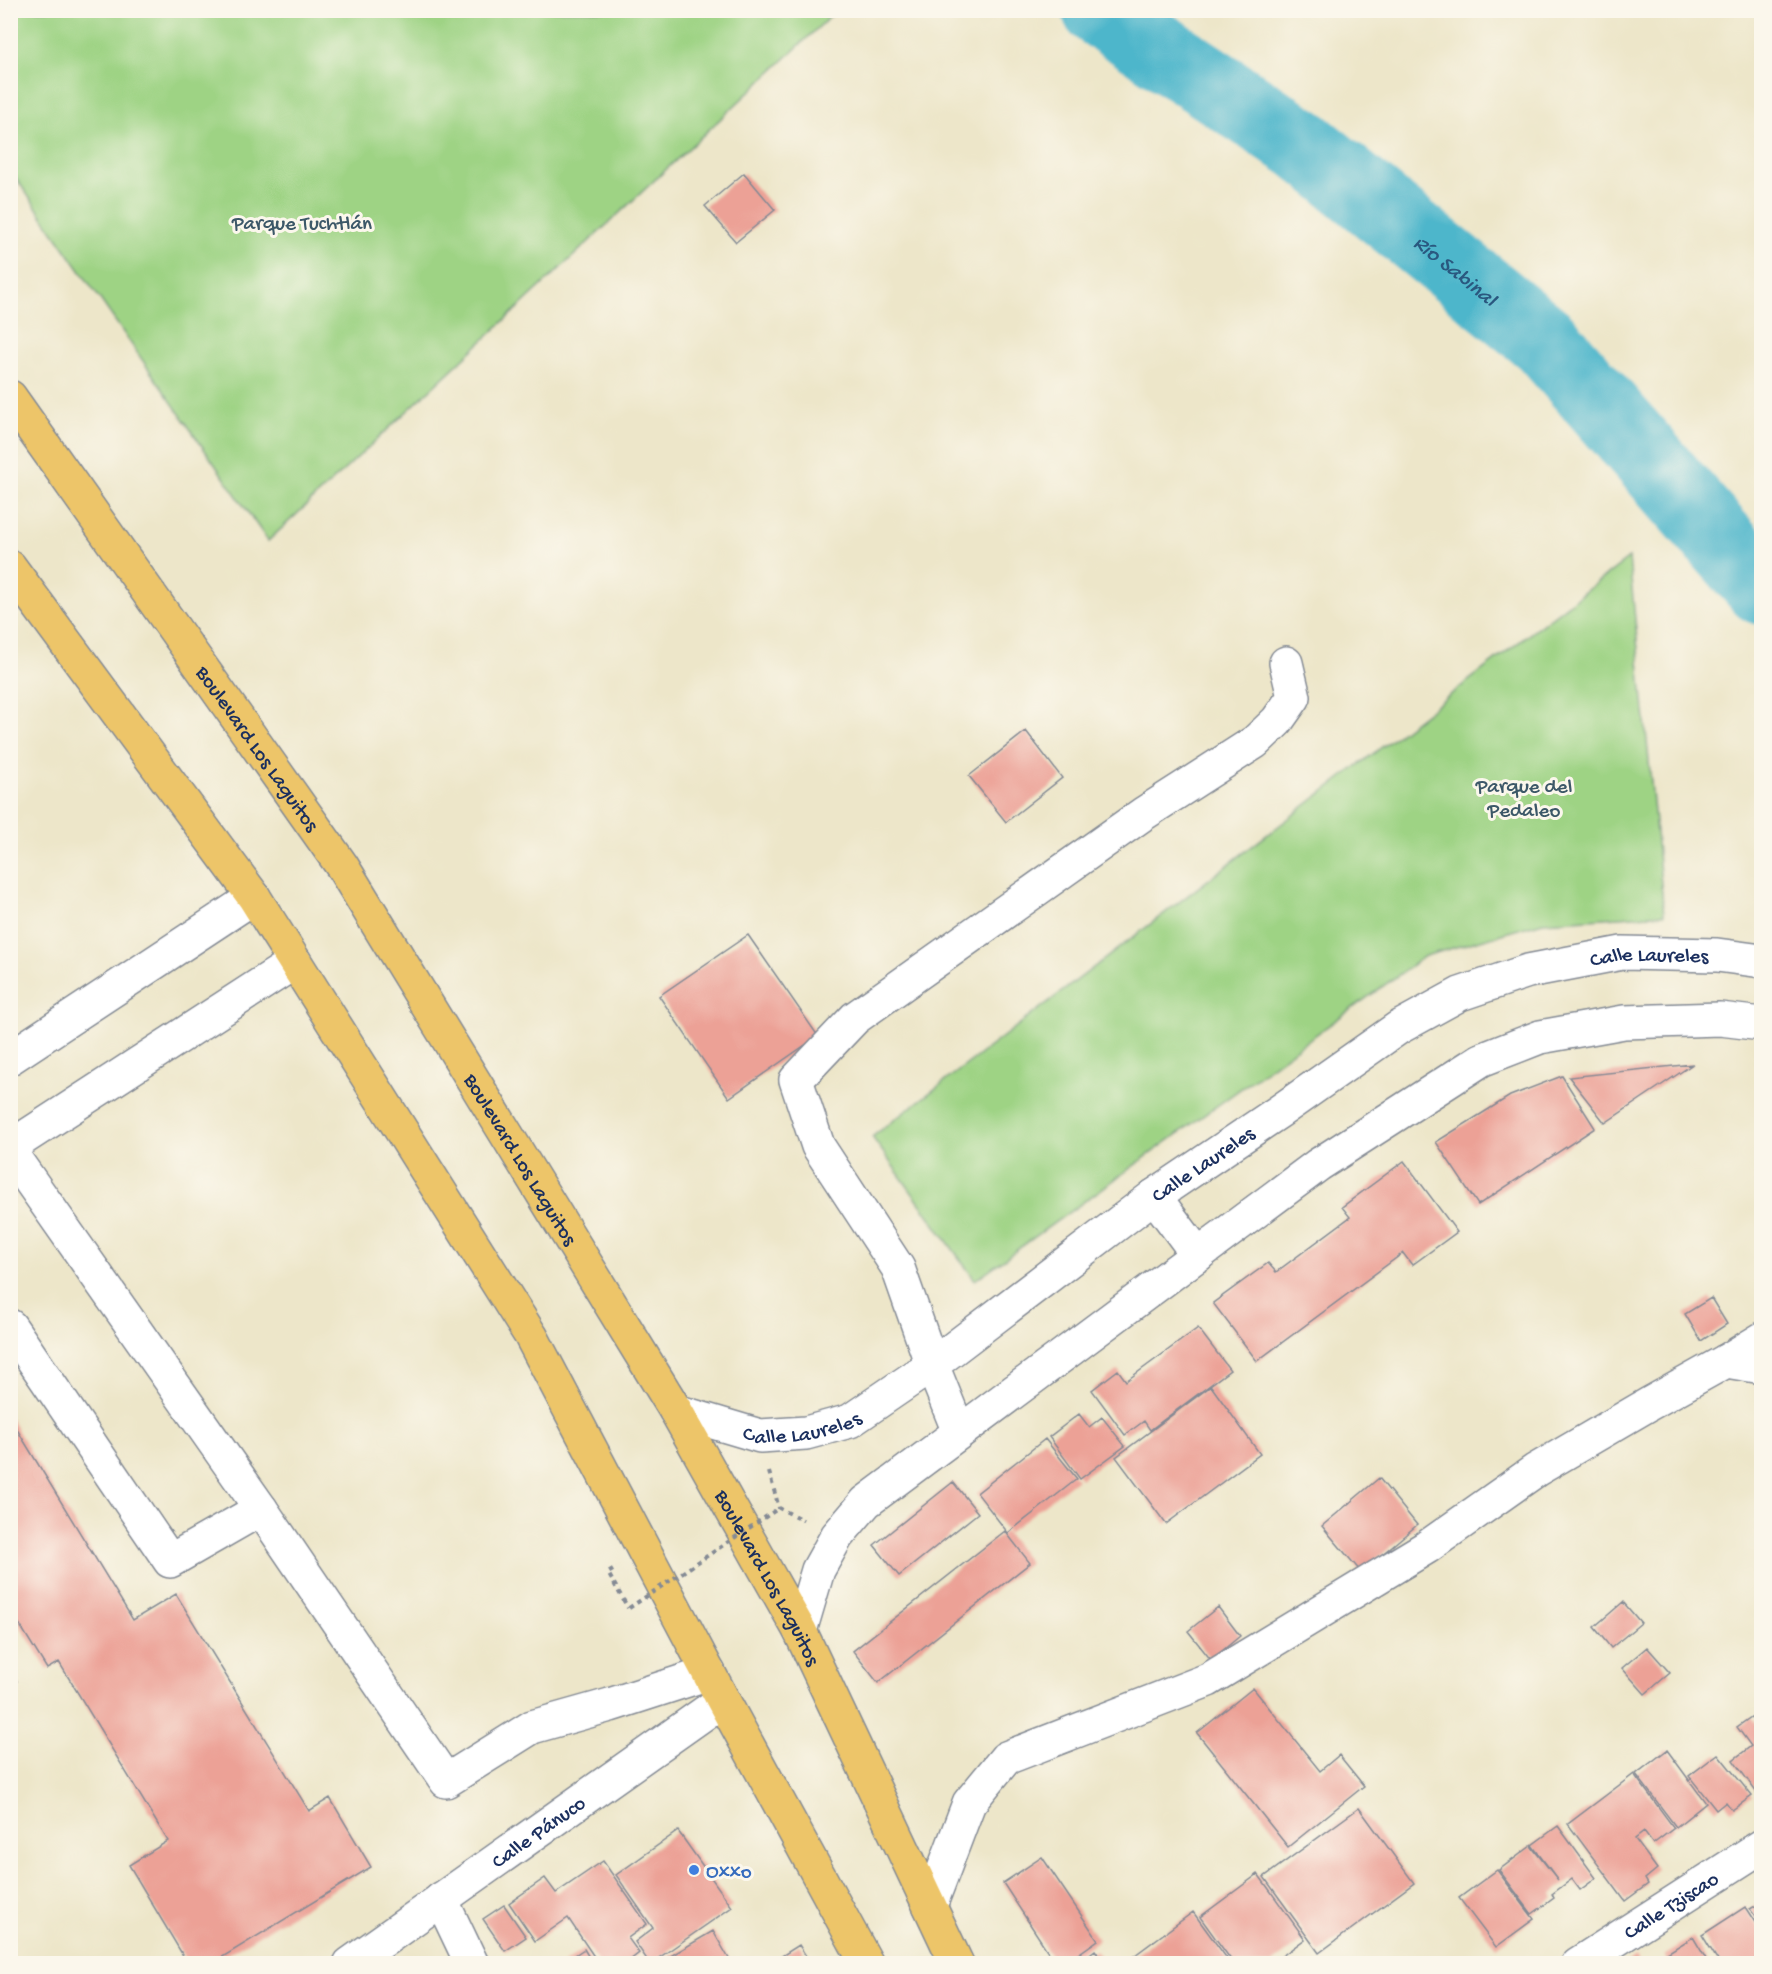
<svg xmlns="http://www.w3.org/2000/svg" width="1772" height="1974" font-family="'Gochi Hand',sans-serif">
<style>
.green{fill:#9ed384;stroke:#5c8171;stroke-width:1.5}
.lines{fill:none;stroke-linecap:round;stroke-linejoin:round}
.river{stroke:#4db6cb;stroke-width:74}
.building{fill:#eca196}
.minor-casing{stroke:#848a94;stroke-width:36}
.major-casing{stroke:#848a94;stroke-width:36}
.path{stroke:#848a94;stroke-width:4;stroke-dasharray:4.5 4.5;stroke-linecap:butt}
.minor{stroke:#fff;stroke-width:33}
.major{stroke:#edc569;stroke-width:33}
.path-bridge{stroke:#848a94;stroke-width:4;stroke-dasharray:4.5 4.5;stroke-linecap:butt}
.shop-dot{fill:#3f7fe0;stroke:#fbf7ec;stroke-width:2}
.labels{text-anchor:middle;stroke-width:6;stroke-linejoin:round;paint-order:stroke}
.park-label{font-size:21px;fill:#3c5868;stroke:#fbf7ec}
.street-label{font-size:21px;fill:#1b2f5e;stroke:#fbf7ec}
.shop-label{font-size:21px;fill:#366cbe;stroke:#fbf7ec;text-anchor:start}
.water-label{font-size:22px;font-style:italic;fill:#2a587f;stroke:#fbf7ec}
</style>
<rect width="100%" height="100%" fill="#fbf7ec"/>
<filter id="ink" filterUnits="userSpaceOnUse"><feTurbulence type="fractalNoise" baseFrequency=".0167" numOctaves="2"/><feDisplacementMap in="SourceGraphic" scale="12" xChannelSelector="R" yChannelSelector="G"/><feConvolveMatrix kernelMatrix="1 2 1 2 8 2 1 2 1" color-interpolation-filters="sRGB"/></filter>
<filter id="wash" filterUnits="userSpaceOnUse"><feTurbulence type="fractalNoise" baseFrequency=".008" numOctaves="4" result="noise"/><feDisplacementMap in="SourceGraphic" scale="24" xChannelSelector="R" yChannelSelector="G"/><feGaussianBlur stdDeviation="1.35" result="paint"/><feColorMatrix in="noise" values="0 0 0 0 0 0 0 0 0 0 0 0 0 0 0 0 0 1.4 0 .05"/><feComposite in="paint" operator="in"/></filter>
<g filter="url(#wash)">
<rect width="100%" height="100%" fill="#ede6c9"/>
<path class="green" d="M10,11L11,10L836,11L268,541L11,171Z
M1629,558L1664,914L1543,922L1425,956L975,1280L872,1137Z"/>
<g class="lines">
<path class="river" id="s1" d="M1099,10L1303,145L1545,341L1762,588"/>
</g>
<g id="blocks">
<path class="building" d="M744,173L775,210L736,242L705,206Z
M1026,731L1062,778L1006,822L969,776Z
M748,935L818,1036L729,1098L659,996Z
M1693,1064L1605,1123L1569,1077Z
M1562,1076L1595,1128L1478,1205L1436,1142L1510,1096Z
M1404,1161L1457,1232L1412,1265L1403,1253L1257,1361L1213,1303L1268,1263L1276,1272L1350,1217L1342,1207Z
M1711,1298L1727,1324L1701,1341L1685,1314Z
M1198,1328L1230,1370L1150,1430L1144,1421L1125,1435L1092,1390L1118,1370L1126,1381Z
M1211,1386L1260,1454L1166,1524L1116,1457Z
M1079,1414L1089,1427L1102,1417L1125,1446L1080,1479L1049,1437Z
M10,1418L133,1620L176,1594L309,1811L330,1798L371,1867L211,1964H188L129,1865L168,1841L59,1662L47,1669L10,1609Z
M1045,1439L1077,1479L1008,1533L977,1493Z
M1379,1478L1417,1525L1361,1572L1322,1526Z
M953,1482L978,1513L899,1576L874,1545Z
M1005,1531L1030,1563L878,1683L853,1651Z
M1623,1602L1641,1623L1611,1648L1594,1627Z
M1218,1607L1240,1636L1211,1660L1188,1631Z
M1647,1647L1670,1673L1645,1694L1622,1668Z
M10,1670L17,1681L10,1685Z
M1253,1688L1320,1771L1339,1755L1364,1786L1288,1847L1197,1733Z
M1751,1717L1762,1731V1800L1733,1760L1751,1746L1737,1727Z
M1667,1750L1706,1803L1676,1827L1636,1774Z
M1718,1754L1752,1796L1732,1810L1726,1802L1716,1810L1689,1776Z
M1634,1774L1674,1828L1653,1844L1644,1832L1635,1839L1657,1869L1645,1879L1648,1884L1625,1901L1568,1824Z
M1359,1808L1414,1883L1319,1953L1264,1877Z
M1558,1826L1596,1878L1580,1890L1572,1879L1552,1894L1554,1898L1532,1914L1499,1870L1531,1846L1558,1880L1532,1845Z
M678,1831L732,1907L650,1964L635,1942L653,1928L616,1875Z
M1042,1857L1098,1940L1064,1964H1056L1003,1883Z
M603,1861L647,1924L628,1938L639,1953L625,1964H599L568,1918L535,1941L509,1903L545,1878L556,1893Z
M1497,1870L1534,1919L1496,1947L1459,1898Z
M1258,1874L1305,1939L1271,1964H1234L1200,1917Z
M1762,1902V1926L1750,1909Z
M504,1905L526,1937L505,1951L483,1919Z
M1745,1907L1762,1933V1964H1720L1702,1935Z
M1193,1912L1231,1964H1123Z
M713,1931L732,1964H657Z
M1693,1937L1709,1964H1669L1664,1955Z
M799,1945L811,1964H769Z
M584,1949L593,1964H562Z
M1095,1950L1105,1964H1077Z
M1636,1957L1640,1964H1625Z"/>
</g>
</g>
<g filter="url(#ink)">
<use href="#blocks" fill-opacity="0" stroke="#848a94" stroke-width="1.5"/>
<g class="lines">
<defs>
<g id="minor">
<path d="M10,1058L254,897"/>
<path d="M10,1147L295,962"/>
<path d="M10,1152L261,1509L446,1781L532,1727L610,1705L709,1673"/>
<path d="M1154,1196L1198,1255"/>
<path d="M10,1326L170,1561L261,1509"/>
<path d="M1726,1361L1762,1339"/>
<path id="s2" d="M676,1411L760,1436L806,1433L850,1421L932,1365L1154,1196L1280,1111L1398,1028L1460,994L1528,971L1622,953L1717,955L1762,961"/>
<path d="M959,1432L932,1365L898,1268L818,1146L796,1080L855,1018L1143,814L1255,742L1277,721L1294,697L1286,663"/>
<path d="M800,1631L818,1570L837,1536L866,1502L1318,1165L1481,1060L1540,1037L1624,1022L1720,1019L1762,1024"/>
<path d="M441,1899L472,1964"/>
<path d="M930,1906L969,1803L1006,1758L1208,1680L1427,1547L1536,1470L1649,1404L1726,1361L1762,1367"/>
<path id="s3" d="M350,1964L723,1700"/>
<path id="s4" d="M1578,1964L1762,1846"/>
</g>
<g id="major">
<path id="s5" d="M10,397L342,866L676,1411L800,1631L957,1964"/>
<path d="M10,567L254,897L531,1336L723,1700L867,1964"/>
</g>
</defs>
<use href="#minor" class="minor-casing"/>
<use href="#major" class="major-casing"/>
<path class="path" d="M769,1472L779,1508L803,1520
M613,1570L608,1573L628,1608"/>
<use href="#minor" class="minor"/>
<use href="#major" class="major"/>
<path class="path-bridge" d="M629,1608L779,1508"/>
</g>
</g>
<circle class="shop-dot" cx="694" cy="1870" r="6"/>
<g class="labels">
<g class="park-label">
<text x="302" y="229">Parque Tuchtlán</text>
<text x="1524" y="792">Parque del<tspan x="1524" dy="24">Pedaleo</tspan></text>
</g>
<g class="street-label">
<text dy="7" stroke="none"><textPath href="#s5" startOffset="430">Boulevard Los Laguitos</textPath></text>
<text dy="7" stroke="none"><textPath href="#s2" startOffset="1119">Calle Laureles</textPath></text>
<text dy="7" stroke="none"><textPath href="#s5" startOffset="918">Boulevard Los Laguitos</textPath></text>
<text dy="7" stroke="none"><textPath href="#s2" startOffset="616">Calle Laureles</textPath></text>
<text dy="7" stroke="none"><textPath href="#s2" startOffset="130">Calle Laureles</textPath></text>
<text dy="7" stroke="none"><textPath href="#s5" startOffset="1404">Boulevard Los Laguitos</textPath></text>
<text dy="7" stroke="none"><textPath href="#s3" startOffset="230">Calle Pánuco</textPath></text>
<text dy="7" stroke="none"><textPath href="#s4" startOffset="110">Calle Tziscao</textPath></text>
</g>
<g class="shop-label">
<text x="706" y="1877">Oxxo</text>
</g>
<g class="water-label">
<text dy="8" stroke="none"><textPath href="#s1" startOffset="442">Río Sabinal</textPath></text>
</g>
</g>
<rect width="1772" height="1974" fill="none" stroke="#fbf7ec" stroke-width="36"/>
</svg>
